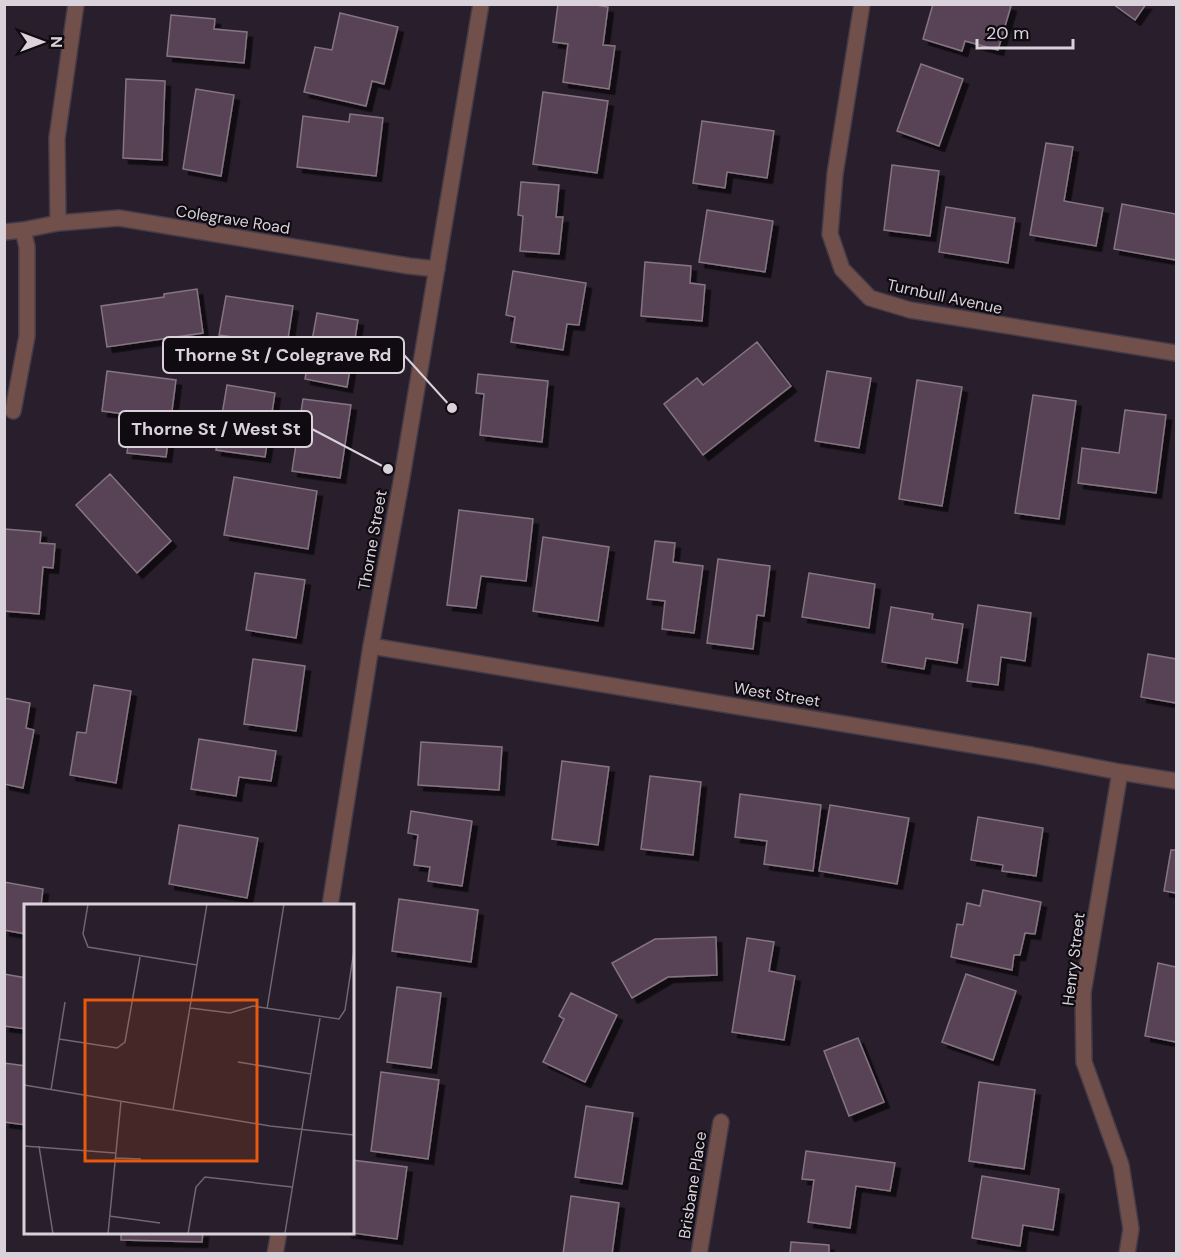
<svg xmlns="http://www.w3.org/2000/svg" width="1181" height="1258" font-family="'DM Sans',sans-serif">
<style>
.building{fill:#594355;stroke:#857482;stroke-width:1.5;filter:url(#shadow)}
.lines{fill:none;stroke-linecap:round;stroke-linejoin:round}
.minor-casing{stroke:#453c48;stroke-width:18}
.tertiary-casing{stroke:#453c48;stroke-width:18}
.minor{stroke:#714f4a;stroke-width:15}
.tertiary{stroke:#714f4a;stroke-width:15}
.labels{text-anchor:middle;stroke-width:4.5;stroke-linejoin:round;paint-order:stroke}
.street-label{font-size:16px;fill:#d9d2db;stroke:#0f0b11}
.inset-road{fill:none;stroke:#6f6772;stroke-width:1.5}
.view{fill:#e8590c;fill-opacity:0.15;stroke:#e8590c;stroke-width:3}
.inset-edge{fill:none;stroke:#d9d2db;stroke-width:3}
.leader{fill:none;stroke:#d9d2db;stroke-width:2}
.callout-dot{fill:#d9d2db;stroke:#0f0b11;stroke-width:2}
.callout{fill:#0f0b11;stroke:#d9d2db;stroke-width:2}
.callout-label{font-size:18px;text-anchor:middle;font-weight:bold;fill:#d9d2db}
</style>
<defs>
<filter id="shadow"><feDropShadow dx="5.5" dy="5.5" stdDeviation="0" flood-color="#0009"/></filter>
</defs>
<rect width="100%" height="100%" fill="#291f2c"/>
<path class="building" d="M558,4H590L608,7L603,45L615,46L609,89L563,82L568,44L553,42Z
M933,4H1004L1011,6L998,50L965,41L962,51L923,39Z
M1113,4H1146L1135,20Z
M340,13L398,27L384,84L372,81L366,106L304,92L315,47L332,50Z
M171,15L215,19L214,29L247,32L244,63L167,56Z
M921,64L963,79L939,146L897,131Z
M126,79L165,81L162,160L123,158Z
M196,89L234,95L221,176L183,169Z
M543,92L608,101L597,173L533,164Z
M350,114L383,118L376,176L297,167L303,116L349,122Z
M702,121L774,131L767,178L727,172L725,188L693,183Z
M1046,143L1073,147L1064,201L1103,208L1096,246L1030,235Z
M892,165L939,171L930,236L884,230Z
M521,182L559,185L556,217H563L559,254L520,251L523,216L518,215Z
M1122,204L1176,214V260L1114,249Z
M946,207L1015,218L1008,263L939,252Z
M707,210L773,221L765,272L699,262Z
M645,262L691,266L690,283L705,285L702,321L641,316Z
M513,271L586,283L579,325L567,324L563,350L511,342L515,317L506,315Z
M197,289L203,333L107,347L101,306L164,297V294Z
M226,296L293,306L287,345L219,335Z
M317,313L358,320L347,387L305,379Z
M757,342L791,386L703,455L664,404L697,378L703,385Z
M107,371L176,380L166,457L127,453L132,415L102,411Z
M827,371L871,378L859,448L815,441Z
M478,374L548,381L542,442L480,435L484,394L476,393Z
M917,380L962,387L942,506L899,499Z
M227,385L275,393L265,457L216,450Z
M1033,395L1076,401L1059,519L1015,513Z
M303,399L351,405L340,478L292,471Z
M1125,410L1166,415L1156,493L1078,483L1082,448L1119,453Z
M110,474L171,541L137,573L76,505Z
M234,477L317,491L308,549L224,535Z
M459,510L533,519L526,581L481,576L476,608L447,605Z
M4,529L41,532L40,543L55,544L53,568L43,567L39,614L4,611Z
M543,537L609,547L598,621L533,611Z
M655,541L675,543L673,562L703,566L694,633L662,629L665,601L647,599Z
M718,559L770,566L764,616L757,615L753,649L707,643Z
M255,573L305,580L296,638L246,630Z
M809,573L875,584L869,628L802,617Z
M978,605L1031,613L1025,661L1001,657L998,685L967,681Z
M891,607L933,614L932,619L963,624L957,663L926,658L924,669L882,662Z
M1148,654L1176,659V703L1141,697Z
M253,659L305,666L296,731L244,724Z
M94,685L131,691L116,783L70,775L77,732L86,733Z
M4,698L30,703L26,728L34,730L23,788L4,784Z
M199,739L276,751L271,781L239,777L236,796L191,789Z
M421,742L502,747L499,790L418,785Z
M562,761L609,767L598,845L552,839Z
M650,776L701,782L693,855L641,849Z
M740,794L821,805L813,871L764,864L767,841L735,837Z
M830,805L909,818L897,884L819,871Z
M411,811L472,821L462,886L428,881L430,867L414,865L418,835L408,833Z
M978,817L1043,828L1036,876L1002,871L1003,865L971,860Z
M179,825L258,838L247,898L169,884Z
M1171,850H1176V893L1164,891Z
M4,882L43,889L41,905L43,906H26V934L4,930Z
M983,890L1041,902L1035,934L1025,933L1020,955H1014L1012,970L951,957L957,924L963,925L967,903L980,906Z
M399,899L478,910L471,962L392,951Z
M716,937L717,975L668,977L632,998L612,963L655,939Z
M747,938L774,942L769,971L795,976L784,1040L732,1032Z
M1158,963L1176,967V1042L1145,1036Z
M4,974L26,978V1029L4,1026Z
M966,974L1016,991L993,1060L942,1042Z
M397,987L441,993L431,1068L387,1062Z
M571,993L617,1015L585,1082L543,1062L564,1019L559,1016Z
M858,1038L884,1102L849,1116L824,1051Z
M4,1063L26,1066V1125L4,1122Z
M381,1072L439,1080L428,1159L371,1151Z
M979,1082L1035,1090L1024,1169L969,1161Z
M586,1106L633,1113L622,1184L575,1177Z
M806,1151L895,1163L890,1191L856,1186L850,1228L808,1222L814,1180L802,1179Z
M352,1160L407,1167L397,1239L345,1232H352Z
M982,1176L1059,1189L1053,1230L1023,1225L1020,1246L972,1238Z
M571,1196L619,1203L612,1254H563Z
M121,1232H203L202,1242L121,1240Z
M791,1242L829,1245V1254H790Z"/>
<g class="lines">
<defs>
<path id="minor" d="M862,4L835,174L830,234L842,269L870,298L910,310L1176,353
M58,223L57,138L76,4
M4,232L23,230L58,223L119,218L409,266L437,269
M13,411L27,336V247L23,230
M371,646L1032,755L1120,772L1176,781
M1120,772L1083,993L1084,1062L1121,1165L1131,1229L1127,1254
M699,1254L721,1122"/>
<path id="tertiary" d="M330,906L371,646L402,477L481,4
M275,1254L279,1232"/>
</defs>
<use href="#minor" class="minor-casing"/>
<use href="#tertiary" class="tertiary-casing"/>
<use href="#minor" class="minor"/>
<use href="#tertiary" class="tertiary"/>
</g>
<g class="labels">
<g class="street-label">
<text transform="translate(233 219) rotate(9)" y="6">Colegrave Road</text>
<text transform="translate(945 296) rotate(12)" y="6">Turnbull Avenue</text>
<text transform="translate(372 540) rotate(-80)" y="6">Thorne Street</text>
<text transform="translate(777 694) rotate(9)" y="6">West Street</text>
<text transform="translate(1073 959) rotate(-83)" y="6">Henry Street</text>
<text transform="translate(692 1185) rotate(-81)" y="6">Brisbane Place</text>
</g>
</g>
<g transform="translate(24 904)">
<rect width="330" height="330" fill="#291f2c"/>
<path class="inset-road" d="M64,0L59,30L64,43L173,61M166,104L206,109L229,102L315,115L321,106L330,46M243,105L260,0M35,135L93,144L101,138L116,53M214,158L287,170M0,181L246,222L330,231M27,186L41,98M149,206L183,0M0,242L91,249M15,242L29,330M92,254L117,255M85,312L136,319M261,329L296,114M84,330L97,197M164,330L172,283L181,273L268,283"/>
<path class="view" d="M61,96H233V257H61Z"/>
<rect width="330" height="330" class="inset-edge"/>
</g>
<path class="leader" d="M452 408L404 355M388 469L312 429"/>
<g class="callout-dot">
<circle cx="452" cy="408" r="6"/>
<circle cx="388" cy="469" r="6"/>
</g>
<g class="callout">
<rect x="163" y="337" width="241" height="36" rx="6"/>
<rect x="119" y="411" width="193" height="36" rx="6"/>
</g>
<g class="callout-label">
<text x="283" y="361">Thorne St / Colegrave Rd</text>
<text x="216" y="435">Thorne St / West St</text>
</g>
<rect width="1181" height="1258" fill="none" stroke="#d9d2db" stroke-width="12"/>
<g transform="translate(42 42) rotate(90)" stroke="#0f0b11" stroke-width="4.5" paint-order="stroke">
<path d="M0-4.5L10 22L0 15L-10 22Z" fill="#d9d2db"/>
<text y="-9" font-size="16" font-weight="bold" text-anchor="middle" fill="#d9d2db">N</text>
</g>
<path d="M977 39v9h96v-9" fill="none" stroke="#d9d2db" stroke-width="3"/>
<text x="986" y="39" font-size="18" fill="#d9d2db" stroke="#0f0b11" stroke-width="4.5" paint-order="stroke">20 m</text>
</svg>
